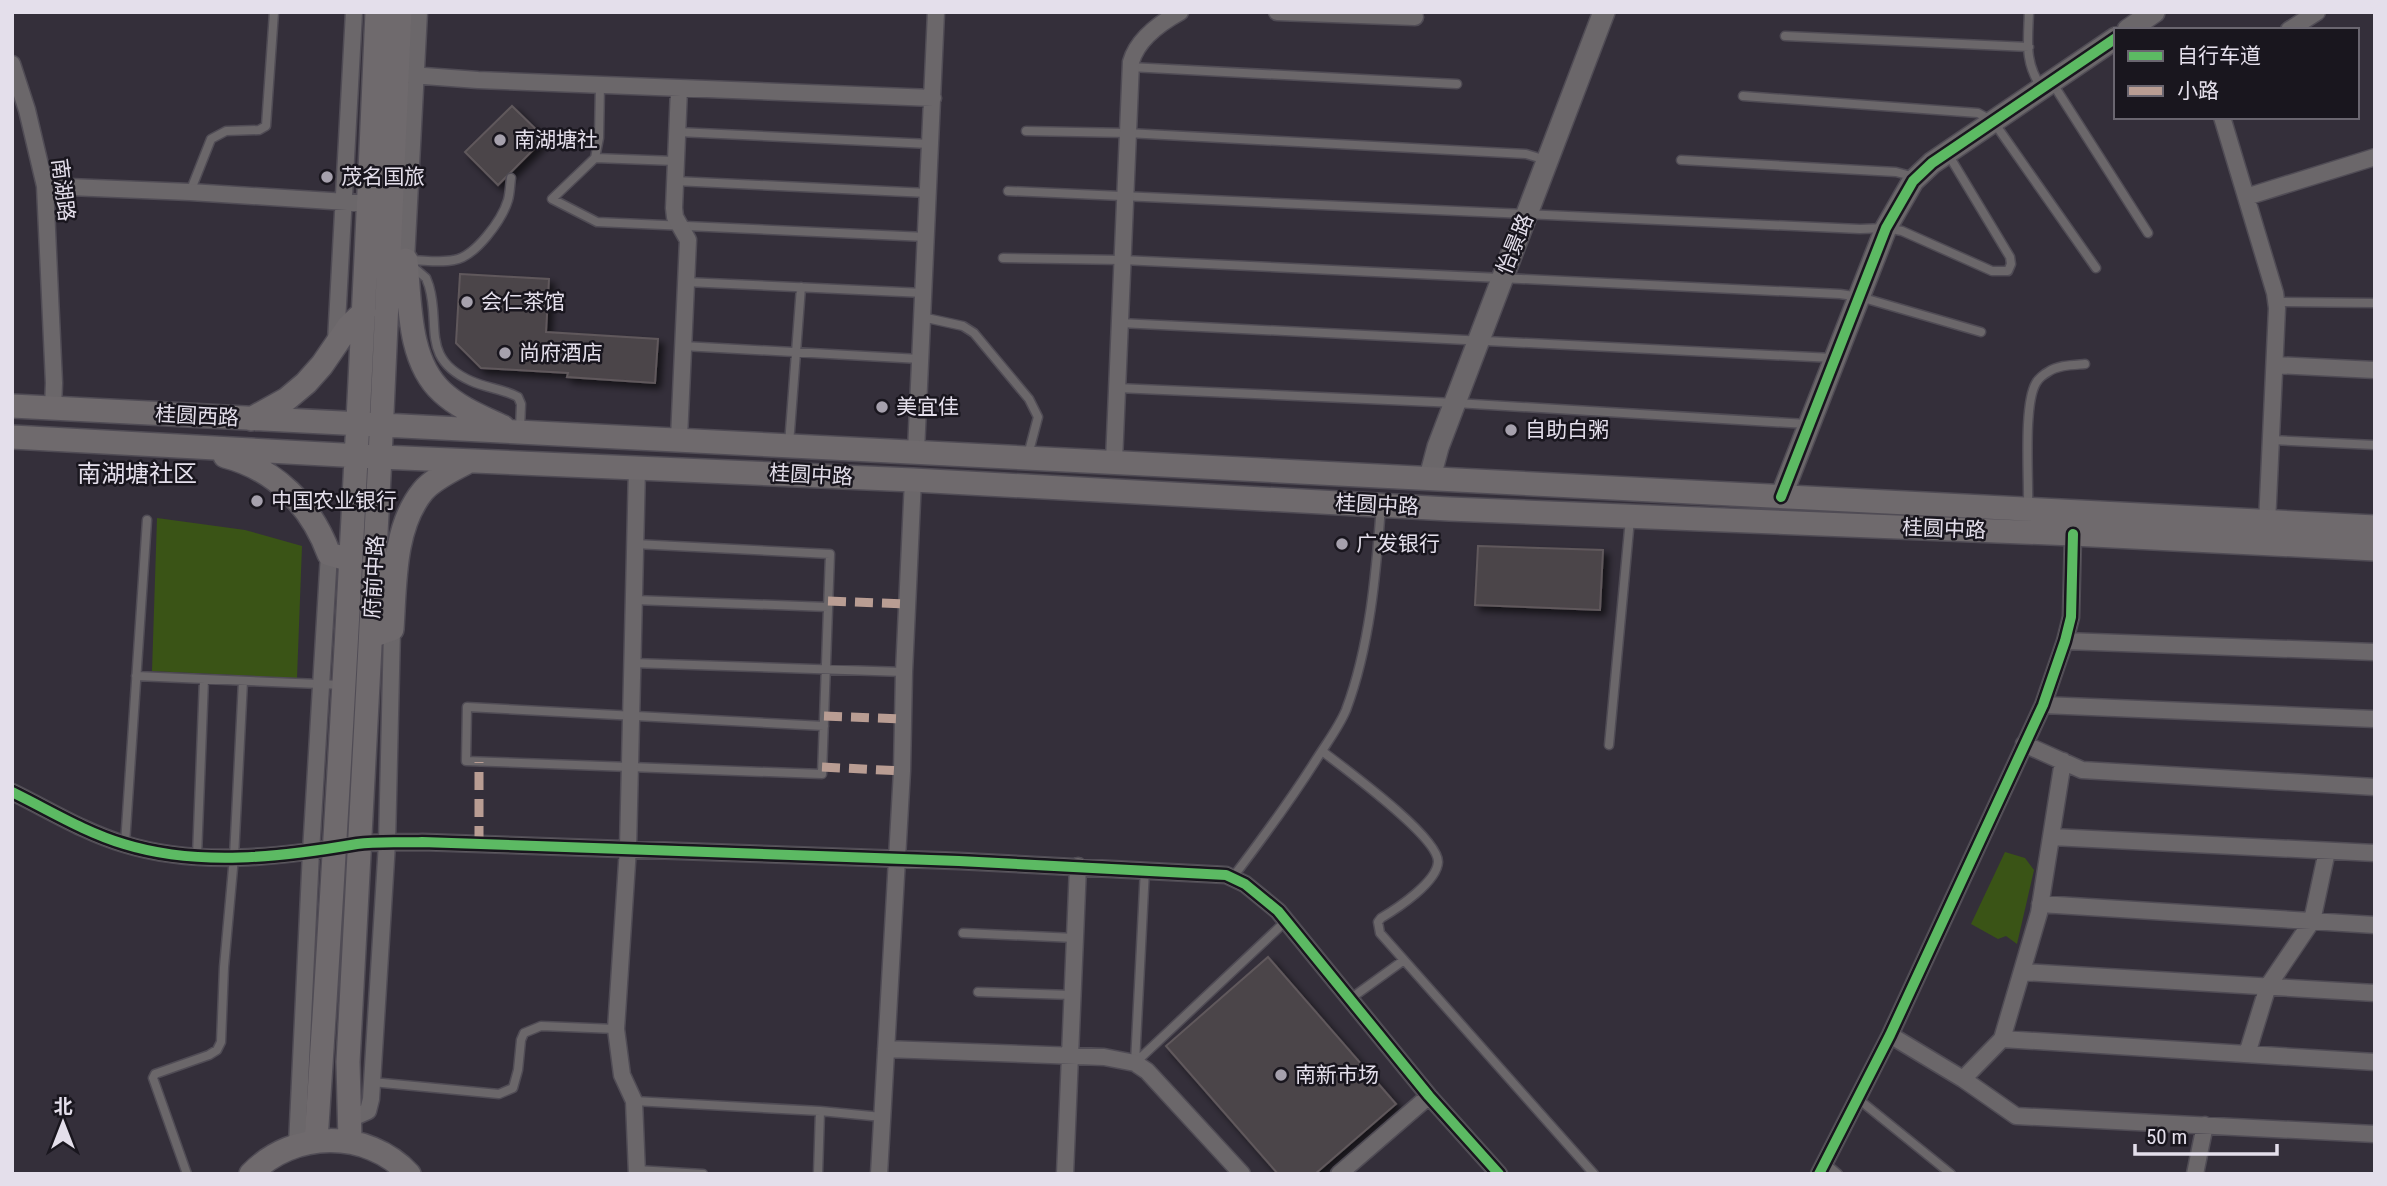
<svg xmlns="http://www.w3.org/2000/svg" width="2387" height="1186" font-family="'Roboto Condensed','Noto Sans SC',sans-serif">
<style>
.green{fill:#3a5416}
.building{fill:#4b4449;stroke:#60595c;stroke-width:2;filter:url(#shadow)}
.lines{fill:none;stroke-linecap:round;stroke-linejoin:round}
.service-casing{stroke:#504c55;stroke-width:11}
.minor-casing{stroke:#504c55;stroke-width:19}
.tertiary-casing{stroke:#504c55;stroke-width:24}
.secondary-casing{stroke:#504c55;stroke-width:26}
.service{stroke:#6b676a;stroke-width:8}
.minor{stroke:#6b676a;stroke-width:16}
.tertiary{stroke:#6b676a;stroke-width:21}
.secondary{stroke:#6f6a6d;stroke-width:23}
.quiet{stroke:#b99d93;stroke-width:9;stroke-dasharray:18 9;stroke-linecap:butt}
.cycleway-casing{stroke:#19161e;stroke-width:15}
.cycleway{stroke:#5cba63;stroke-width:10}
.poi-dot{fill:#a6a1ad;stroke:#19161e;stroke-width:2.5}
.labels{text-anchor:middle;stroke-width:5;stroke-linejoin:round;paint-order:stroke}
.poi-label{font-size:21px;fill:#e4dfeb;stroke:#19161e;text-anchor:start}
.street-label{font-size:21px;fill:#e4dfeb;stroke:#19161e}
.quarter-label{font-size:24px;fill:#e4dfeb;stroke:#19161e}
</style>
<defs>
<filter id="shadow"><feDropShadow dx="5" dy="5" stdDeviation="3.5" flood-color="#0009"/></filter>
</defs>
<rect width="100%" height="100%" fill="#342f3a"/>
<path class="green" d="M157,518L245,530L302,546L297,678L152,671Z
M2005,852L2025,858L2034,870L2017,944L2006,936L1998,939L1971,924Z"/>
<path class="building" d="M512,106L545,138L498,185L465,152Z
M460,274L549,279L546,332L658,339L655,383L567,377L568,373L481,368L456,343Z
M1478,546L1603,550L1600,610L1475,605Z
M1268,957L1396,1104L1315,1174H1278L1166,1046Z"/>
<g class="lines">
<defs>
<path id="service" d="M2029,12C2028,41 2024,63 2042,88
M1785,36L2029,47
M1130,67L1457,84
M2053,84L2148,233
M600,85L599,138L595,158L552,199L597,222L926,237
M1743,96L1978,113L1993,121L2096,268
M1026,131L1127,133L1526,154L1546,160
M678,132L930,144
M595,158L675,161
M1681,160L1896,172L1915,177
M675,181L928,193
M1008,191L1860,229L1886,228L1902,231L1992,271H2008L2011,264L2010,257L1948,154
M190,192L211,139L226,131L259,130L266,126L274,12
M1003,258L1122,260L1840,294L1860,297L1981,332
M410,260C424,260 440,263 454,260C475,257 502,220 508,200C510,193 510,185 511,178
M412,266L426,278L429,286C441,326 420,358 471,381C486,388 504,389 518,397L521,404L520,429
M686,282L924,293
M2276,302L2375,303
M922,317L963,326L974,333L1029,399L1038,417L1028,455
M1120,323L1833,358
M683,346L920,359
M1117,388L1456,403L1807,424
M2271,440L2375,445
M789,444L801,287
M2028,508C2029,479 2023,405 2036,383C2038,379 2044,374 2048,372C2058,365 2073,365 2085,364
M635,544L830,554L822,774L466,761L467,707L824,726
M634,600L828,607
M632,663L904,672
M136,676L343,685
M1609,745L1630,519
M1322,751C1344,768 1439,837 1438,862C1437,882 1398,908 1381,918L1378,922L1380,933L1594,1174
M125,844L147,520
M197,856L204,679
M1233,877C1262,839 1290,801 1316,760C1326,744 1339,727 1346,710C1370,646 1376,574 1381,506
M963,933L1075,938
M978,992L1072,995
M1350,999L1404,960
M1135,1063L1286,921
M1135,1063L1145,869
M372,1082L499,1094L513,1088L518,1070L521,1040L524,1033L541,1026L616,1029
M1857,1098L1951,1174
M634,1101L820,1111L882,1117
M1825,1163L1838,1174
M637,1170L703,1174
M187,1174L153,1078L155,1074L209,1055L217,1050L221,1042L224,967L234,857L243,681
M818,1174L820,1111"/>
<path id="minor" d="M1277,12L1415,17
M2289,30L2317,12
M12,64L27,110L45,186L54,383L53,408
M397,74L478,80L933,98
M2222,117L2275,293L2277,308L2267,523
M45,186L190,192L378,204
M2246,197L2375,157
M406,260L419,12
M336,341L354,12
M2275,365L2375,370
M679,438L688,240L675,217L674,208L679,89
M916,451L936,12
M1114,461L1131,62C1137,40 1160,23 1180,12
M637,467L628,848L616,1029L622,1075L634,1101L637,1174
M2065,641L2375,652
M2043,705L2375,719
M2024,744L2082,770L2375,787
M12,792C49,810 84,832 124,844C198,867 282,857 357,844C378,841 401,843 422,842L959,861L1226,875L1245,884L1278,911L1429,1096L1499,1174
M2052,837L2375,853
M2040,904L2375,925
M2022,972L2375,993
M1890,1035L1963,1079L2016,1116L2375,1134
M2002,1039L2375,1062
M886,1049L1104,1057L1135,1063L1147,1071L1242,1174
M2247,1054L2268,986L2312,921L2327,851
M1963,1079L2002,1039L2039,913L2063,761
M350,1119L368,1111L371,1099L387,843L392,629
M297,1145L311,852L329,554
M879,1174L902,771L904,672L913,480
M1065,1174L1078,866
M1339,1174L1429,1096
M1819,1174L1890,1035L2043,705L2065,641L2071,617L2073,534
M2195,1174L2205,1125"/>
<path id="tertiary" d="M2128,30L2154,12
M1430,477L1438,447L1604,12
M1781,497L1886,228L1913,181L1932,163L2116,38"/>
<path id="secondary" d="M406,260C410,303 408,361 442,392C459,408 482,417 503,427
M12,406L2375,527
M251,419L287,399L306,383L322,365L348,327L364,312
M12,437L380,457L913,480L1449,509L2073,534L2375,549
M225,456C275,469 311,505 329,554L351,560
M371,636L392,629C395,585 393,527 423,491C434,478 455,469 469,461
M316,1140C341,765 361,389 377,12
M350,1141L348,1062L380,457L400,12
M251,1174C293,1130 367,1129 409,1174"/>
</defs>
<use href="#service" class="service-casing"/>
<use href="#minor" class="minor-casing"/>
<use href="#tertiary" class="tertiary-casing"/>
<use href="#secondary" class="secondary-casing"/>
<use href="#service" class="service"/>
<use href="#minor" class="minor"/>
<use href="#tertiary" class="tertiary"/>
<use href="#secondary" class="secondary"/>
<path class="quiet" d="M828,601L907,604
M824,716L904,719
M822,767L902,771
M479,844V762"/>
<defs>
<path id="cycleway" d="M1781,497L1886,228L1913,181L1932,163L2116,38
M12,792C49,810 84,832 124,844C198,867 282,857 357,844C378,841 401,843 422,842L959,861L1226,875L1245,884L1278,911L1429,1096L1499,1174
M1819,1174L1890,1035L2043,705L2065,641L2071,617L2073,534"/>
</defs>
<use href="#cycleway" class="cycleway-casing"/>
<use href="#cycleway" class="cycleway"/>
</g>
<g class="poi-dot">
<circle cx="500" cy="140" r="7"/>
<circle cx="327" cy="177" r="7"/>
<circle cx="467" cy="302" r="7"/>
<circle cx="505" cy="353" r="7"/>
<circle cx="882" cy="407" r="7"/>
<circle cx="1511" cy="430" r="7"/>
<circle cx="257" cy="501" r="7"/>
<circle cx="1342" cy="544" r="7"/>
<circle cx="1281" cy="1075" r="7"/>
</g>
<g class="labels">
<g class="poi-label">
<text x="514" y="147">南湖塘社</text>
<text x="341" y="184">茂名国旅</text>
<text x="481" y="309">会仁茶馆</text>
<text x="519" y="360">尚府酒店</text>
<text x="896" y="414">美宜佳</text>
<text x="1525" y="437">自助白粥</text>
<text x="271" y="508">中国农业银行</text>
<text x="1356" y="551">广发银行</text>
<text x="1295" y="1082">南新市场</text>
</g>
<g class="street-label">
<text transform="translate(63 190) rotate(83)" y="7">南湖路</text>
<text transform="translate(1515 244) rotate(-68)" y="7">怡景路</text>
<text transform="translate(197 416) rotate(3)" y="7">桂圆西路</text>
<text transform="translate(811 475) rotate(3)" y="7">桂圆中路</text>
<text transform="translate(1377 505) rotate(3)" y="7">桂圆中路</text>
<text transform="translate(1944 529) rotate(2)" y="7">桂圆中路</text>
<text transform="translate(374 577) rotate(-87)" y="7">府前中路</text>
</g>
<g class="quarter-label">
<text x="137" y="482">南湖塘社区</text>
</g>
</g>
<rect width="2387" height="1186" fill="none" stroke="#e4dfeb" stroke-width="28"/>
<rect x="2114" y="28" width="245" height="91" fill="#19161e" stroke="#6a6670" stroke-width="2"/>
<rect x="2128" y="51" width="35" height="10" fill="#5cba63" stroke="#6a6670" stroke-width="2"/>
<text x="2177" y="63" font-size="21" fill="#e4dfeb">自行车道</text>
<rect x="2128" y="86" width="35" height="10" fill="#b99d93" stroke="#6a6670" stroke-width="2"/>
<text x="2177" y="98" font-size="21" fill="#e4dfeb">小路</text>
<g transform="translate(63 1123)" stroke="#19161e" stroke-width="5" paint-order="stroke">
<path d="M0-5L12 26L0 18L-12 26Z" fill="#e4dfeb"/>
<text y="-10" font-size="19" font-weight="bold" text-anchor="middle" fill="#e4dfeb">北</text>
</g>
<path d="M2135 1144v10h142v-10" fill="none" stroke="#e4dfeb" stroke-width="3.5"/>
<text x="2146" y="1144" font-size="21" fill="#e4dfeb" stroke="#19161e" stroke-width="5" paint-order="stroke">50 m</text>
</svg>
